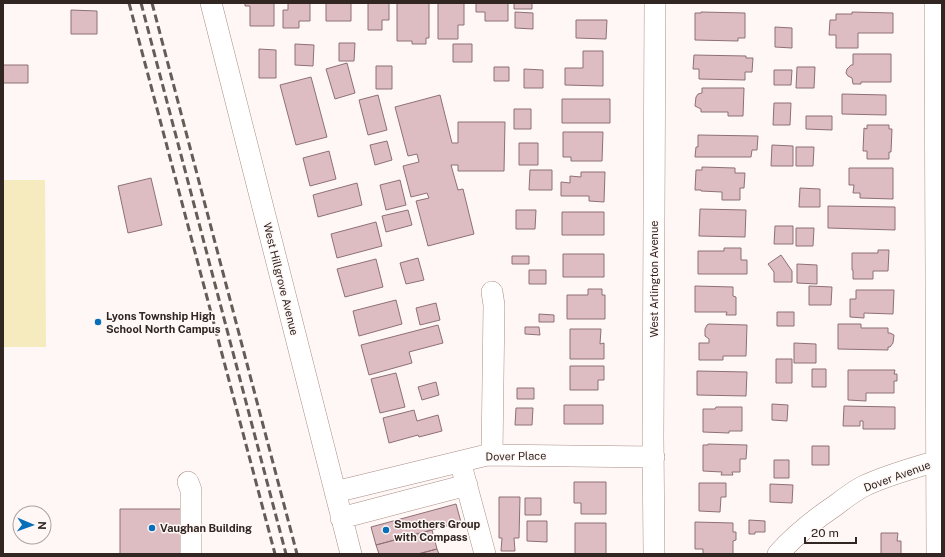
<svg xmlns="http://www.w3.org/2000/svg" width="945" height="557" font-family="'Public Sans',sans-serif">
<style>
.green{fill:#f6ebbf}
.building{fill:#debdc2;stroke:#8e7075}
.lines{fill:none;stroke-linecap:round;stroke-linejoin:round}
.minor-casing{stroke:#ab8e85;stroke-width:22}
.minor{stroke:#fff;stroke-width:21}
.rail{stroke:#655b57;stroke-width:3;stroke-dasharray:8 4;stroke-linecap:butt}
.poi-dot{fill:#076eba;stroke:#fef7f5;stroke-width:1.5}
.labels{text-anchor:middle;stroke-width:3;stroke-linejoin:round;paint-order:stroke}
.street-label{font-size:11px;fill:#312622;stroke:#fef7f5}
.poi-label{font-size:11px;font-weight:bold;fill:#312622;stroke:#fef7f5;text-anchor:start}
</style>
<rect width="100%" height="100%" fill="#fef7f5"/>
<path class="green" d="M3,180H45L46,347H3Z"/>
<path class="building" d="M245,3H274V26H250V6H245Z
M288,3H310V21H299V28H283V10H288Z
M326,3H351V21H326Z
M368,3H389V20H382V30H368Z
M397,3H429V38H426V44H412V41H397Z
M438,3H464V25H458V39H438Z
M476,3H508V21H485V12H476Z
M514,3H532V9H514Z
M71,10L97,11V34H71Z
M515,12L533,13V29L515,28Z
M701,12L745,13V38H738V41L695,40V13H701Z
M852,12L893,13V33H858V48H836V35H829L830,20H836V14H852Z
M576,20H607L606,39L576,38Z
M775,27L792,28V48L775,47Z
M339,43H355L354,61H339Z
M295,44L314,45L313,66L295,65Z
M453,44H472V62H453Z
M259,49L276,50V78H259Z
M583,51H603V86L565,85V68H583Z
M853,54H891V82H861V84H853L852,78L848,76L846,73L847,69L851,65H853Z
M694,55L746,56V58H753L752,72H745V80L699,79V69H693Z
M347,63L355,93L335,99L326,69Z
M3,65H28V83H3Z
M376,66H392V89H376Z
M494,67H509V81H494Z
M797,67H815L814,88H796Z
M524,69L543,70V88H524Z
M774,70H792L791,85H774Z
M311,77L327,137L296,145L280,85Z
M702,88H744L743,116H728V112H701V109L695,106L696,97L698,94L702,93Z
M842,94L886,95V115L842,114Z
M378,95L387,130L368,135L359,100Z
M440,95L452,143H458V122H505L504,171H458V165H451L458,190L463,189L474,234L428,246L416,201L429,198L427,193L411,197L403,166L419,162L417,154L408,156L395,107Z
M562,99H610V123H562Z
M774,103H791L790,125H773Z
M514,109H531V129H514Z
M806,116H832V130L806,129Z
M867,125H889V129H892L891,152H889V159H867V151H863L864,128L867,129Z
M563,132H603L602,161H571V157H563Z
M698,135L758,136L757,150H752L751,157H695L696,147H698Z
M387,141L392,160L375,165L370,145Z
M519,143H538V165H519Z
M772,145L793,146V166H771Z
M796,147H814L813,166H796Z
M329,151L336,179L310,186L303,158Z
M702,167L735,168V173H745L744,188H740V200H722V192L701,191V190H695L696,170H702Z
M849,168H893V199L860,198V193H853L854,185H849Z
M530,170H552V190H529Z
M581,172H605L604,202L589,201V196H561V182L570,183V176L581,177Z
M151,178L162,225L128,233L118,186Z
M400,180L406,205L386,210L380,185Z
M357,183L362,205L318,217L313,195Z
M800,188L820,189V207H799Z
M828,206L895,207V230L828,228Z
M700,209L746,210L745,237L699,236Z
M408,210L412,225L386,232L382,216Z
M516,210H536L535,229H516Z
M562,212H604V235H562Z
M376,222L382,246L337,258L331,234Z
M775,226H793V244H774Z
M796,228H814L813,246H796Z
M724,248H741V260H747V274H698V251H724Z
M878,250H889L888,271H873V279H853V270H852V253H878Z
M563,254H604V277H563Z
M781,255L792,271V282H774V272L768,264Z
M512,256H529V264H512Z
M418,258L424,280L406,284L400,263Z
M376,259L383,287L345,297L337,269Z
M797,264L817,265V284L797,283Z
M529,270H546V284H529Z
M695,286L733,287V296L736,297V315H726L727,312H695Z
M809,286L832,287L831,305H809Z
M588,289H602V295H605V319H567V295H588Z
M856,290H894L893,314L864,313V318L850,317V299H856Z
M396,300L402,324L359,336L353,311Z
M436,303L440,320L420,325L416,308Z
M777,312H794V326H777Z
M539,314L554,315V322H539Z
M709,324L747,325L746,356H723V360H699V343H709V339L705,336V329L707,325Z
M838,324H861V328H888V333H890L894,335L893,343L890,347H888V350L838,349Z
M438,325L443,343L409,352L412,363L369,375L361,345Z
M525,327H539L540,335L525,334Z
M570,329H601L600,344L604,343V359H570Z
M794,343L816,344V363H794Z
M776,359H792V383H776Z
M570,366H604V380H598V390H570Z
M812,369H826V387H812Z
M848,370H895L894,374H897V381H894V393H866V401L848,400Z
M697,371L747,372L746,396L697,395Z
M396,373L405,407L380,413L371,379Z
M436,382L439,395L422,400L418,387Z
M517,388H534V399H517Z
M772,404L788,405L787,421L772,420Z
M564,405H603V424H564Z
M844,406L895,407V429H863V421H860V426H843Z
M716,407H742V431H729V433L703,432V409H715Z
M516,408H533L532,425H515Z
M414,410L417,421L438,415L442,431L419,437L418,435L389,443L383,418Z
M708,444L747,445L746,459H740V472H732L733,475H721L722,472L703,471V445H708Z
M812,446H829V465H812Z
M774,460H789V478H774Z
M574,482H606V514H581V503H574Z
M699,483H726V497H721L720,512L699,511Z
M770,484L793,485L792,503L770,502Z
M499,497H520L519,538H514L515,551H501L502,538H499Z
M525,498H541V515H525Z
M456,504L461,522L376,545L371,527Z
M120,509H184V554H120Z
M749,520L765,521V532H755V534H749Z
M527,521H547V542L527,541Z
M695,522L733,523V532H736V540L733,541V554H703V549H695Z
M575,523H606V554H575Z
M432,530L437,549L418,554H379L376,545Z
M881,533H898L897,541H901V554H881Z
M437,549L439,554H418Z"/>
<g class="lines">
<defs>
<path id="minor" d="M211,3L351,554
M935,3L937,554
M492,292L494,305L492,455
M463,472L485,554
M188,482L191,490V554
M335,492L487,455L654,457
M341,518L467,485
M654,554L653,436L655,3
M778,554C795,535 815,519 836,505C845,498 854,491 864,486C887,475 913,468 937,461H942"/>
</defs>
<use href="#minor" class="minor-casing"/>
<use href="#minor" class="minor"/>
<path class="rail" d="M129,3L275,554
M141,3L286,554
M152,3L297,554"/>
</g>
<g class="poi-dot">
<circle cx="98" cy="322" r="4"/>
<circle cx="152" cy="528" r="4"/>
<circle cx="386" cy="530" r="4"/>
</g>
<g class="labels">
<g class="street-label">
<text transform="translate(281 279) rotate(76)" y="4">West Hillgrove Avenue</text>
<text transform="translate(654 279) rotate(-90)" y="4">West Arlington Avenue</text>
<text transform="translate(516 456) rotate(-1)" y="4">Dover Place</text>
<text transform="translate(897 476) rotate(-20)" y="4">Dover Avenue</text>
</g>
<g class="poi-label">
<text x="106" y="320">Lyons Township High<tspan x="106" dy="13">School North Campus</tspan></text>
<text x="394" y="528">Smothers Group<tspan x="394" dy="13">with Compass</tspan></text>
<text x="160" y="532">Vaughan Building</text>
</g>
</g>
<rect width="945" height="557" fill="none" stroke="#312622" stroke-width="8"/>
<g transform="translate(32 525) rotate(92)"><circle r="19" fill="#fef7f5" stroke="#aca3a1"/>
<path d="M0-3L7 15L0 10L-7 15Z" fill="#076eba"/>
<text y="-6" font-size="11" font-weight="bold" text-anchor="middle" fill="#312622">N</text>
</g>
<path d="M805 537v6h51v-6" fill="none" stroke="#312622" stroke-width="2"/>
<text x="811" y="537" font-size="12" fill="#312622" stroke="#fef7f5" stroke-width="3" paint-order="stroke">20 m</text>
</svg>
